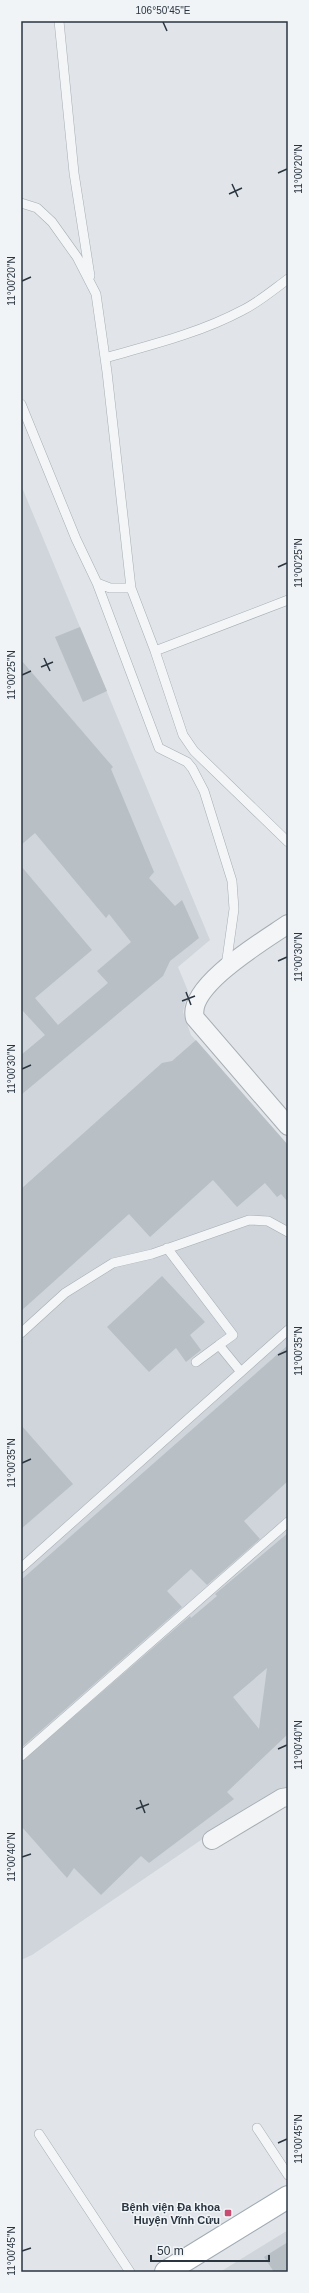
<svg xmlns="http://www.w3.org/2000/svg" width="309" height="2293" font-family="Arial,sans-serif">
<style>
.built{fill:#cfd5db}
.building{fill:#b8bfc5;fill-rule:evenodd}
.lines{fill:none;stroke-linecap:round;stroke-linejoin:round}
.service-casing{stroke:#a6adb3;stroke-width:10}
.minor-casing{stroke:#a6adb3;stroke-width:20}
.primary-casing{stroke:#a1abb4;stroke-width:24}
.service{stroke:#f3f5f7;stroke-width:9}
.minor{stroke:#f3f5f7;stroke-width:18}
.primary{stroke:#fff;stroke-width:22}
.ticks{fill:none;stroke:#2a3540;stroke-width:1.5}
.poi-dot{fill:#c84c71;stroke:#f0f4f6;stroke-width:1.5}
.labels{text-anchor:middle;stroke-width:3;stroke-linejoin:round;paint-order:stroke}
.poi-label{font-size:11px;font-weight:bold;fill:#2a3540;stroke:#f0f4f6;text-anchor:end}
.neatline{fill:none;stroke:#2a3540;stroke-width:1.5}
.ticks-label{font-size:10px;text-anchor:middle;fill:#2a3540}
</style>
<rect width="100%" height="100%" fill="#e1e5e9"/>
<path class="built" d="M21,485L210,940L178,967L188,991L183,1012L191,1035L288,1145V1792L207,1836L32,1955L21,1960Z
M288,2231V2272H220L285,2232Z"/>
<path class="building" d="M80,627L107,691L83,702L55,637Z
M21,660L113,767L111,769L154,872L149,878L175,906L182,900L199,938L170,961L163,976L21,1095V1055L45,1035L21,1009V866L92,950L35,998L58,1025L108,983L97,971L131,942L109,914L106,918L35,833L21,845Z
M196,1040L288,1145V1202L281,1194L277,1197L265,1183L237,1207L213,1180L150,1237L129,1214L21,1311V1189L162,1063L172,1061Z
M162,1276L205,1322L190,1335L201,1350L186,1362L176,1348L149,1372L107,1327Z
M288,1345V1481L244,1521L260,1539L207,1585L191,1569L167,1591L182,1607L21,1748V1580Z
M21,1425L73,1484L21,1529Z
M288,1533V1734L227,1792L234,1799L149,1863L141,1856L101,1895L74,1868L67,1878L21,1826V1762L190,1616L191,1618L217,1596L215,1594ZM267,1668L259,1729L233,1697Z
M288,2242V2272H274L264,2257Z"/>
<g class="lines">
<defs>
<path id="service" d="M59,21L74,173L90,276
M21,203L37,208L52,222L77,257L96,294L107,372L131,588L155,651L183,735L194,751L288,842
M105,358C151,345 200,333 243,310C259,302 273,290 288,279
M21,404L76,539L97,583L110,588H131
M97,583L159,748L187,762L192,768L204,791L232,881L234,909L226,966
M155,651L288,600
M167,1248L233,1335L219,1345L241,1372
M21,1333L65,1293L113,1263L152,1254L249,1220L268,1221L288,1232
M196,1362L219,1345
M21,1568L288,1330
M21,1756L288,1522
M257,2128L288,2175
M39,2134L130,2272"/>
<path id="minor" d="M288,924C265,940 186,986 195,1018L288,1126
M212,1840L282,1798L288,1797"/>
<path id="primary" d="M166,2272L288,2197"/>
</defs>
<use href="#service" class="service-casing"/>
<use href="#minor" class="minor-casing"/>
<use href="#primary" class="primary-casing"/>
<use href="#service" class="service"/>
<use href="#minor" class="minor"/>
<use href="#primary" class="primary"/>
</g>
<path class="ticks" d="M163,22L167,31M278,173L287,169M232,184L238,197M229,194L242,188M22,281L31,277M278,567L287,563M44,658L50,671M41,667L53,662M22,675L31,671M278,961L287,957M186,992L191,1005M182,1001L195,996M22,1069L31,1065M278,1355L287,1351M22,1463L31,1459M278,1749L287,1745M140,1800L145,1813M136,1809L149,1804M22,1857L31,1854M278,2143L287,2139M22,2251L31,2248"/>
<rect class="poi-dot" x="224" y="2209" width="8" height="8" rx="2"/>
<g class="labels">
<g class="poi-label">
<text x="220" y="2211">Bệnh viện Đa khoa<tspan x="220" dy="13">Huyện Vĩnh Cửu</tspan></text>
</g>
</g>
<rect width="309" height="2293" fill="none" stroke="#f0f4f6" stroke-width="44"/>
<path d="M151 2255v6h118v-6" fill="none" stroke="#2a3540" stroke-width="2"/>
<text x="157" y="2255" font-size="12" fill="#2a3540" stroke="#f0f4f6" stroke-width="3" paint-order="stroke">50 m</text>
<rect x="22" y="22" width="265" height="2249" class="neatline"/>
<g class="ticks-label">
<text x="163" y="14">106°50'45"E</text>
<text transform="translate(298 169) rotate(-90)" y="4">11°00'20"N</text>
<text transform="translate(11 281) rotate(-90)" y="4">11°00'20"N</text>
<text transform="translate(298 563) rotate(-90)" y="4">11°00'25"N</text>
<text transform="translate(11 675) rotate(-90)" y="4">11°00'25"N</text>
<text transform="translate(298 957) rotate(-90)" y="4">11°00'30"N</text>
<text transform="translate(11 1069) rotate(-90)" y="4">11°00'30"N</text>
<text transform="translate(298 1351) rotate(-90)" y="4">11°00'35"N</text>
<text transform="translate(11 1463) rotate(-90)" y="4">11°00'35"N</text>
<text transform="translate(298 1745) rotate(-90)" y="4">11°00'40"N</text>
<text transform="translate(11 1857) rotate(-90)" y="4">11°00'40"N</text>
<text transform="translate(298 2139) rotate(-90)" y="4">11°00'45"N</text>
<text transform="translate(11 2251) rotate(-90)" y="4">11°00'45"N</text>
</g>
</svg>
